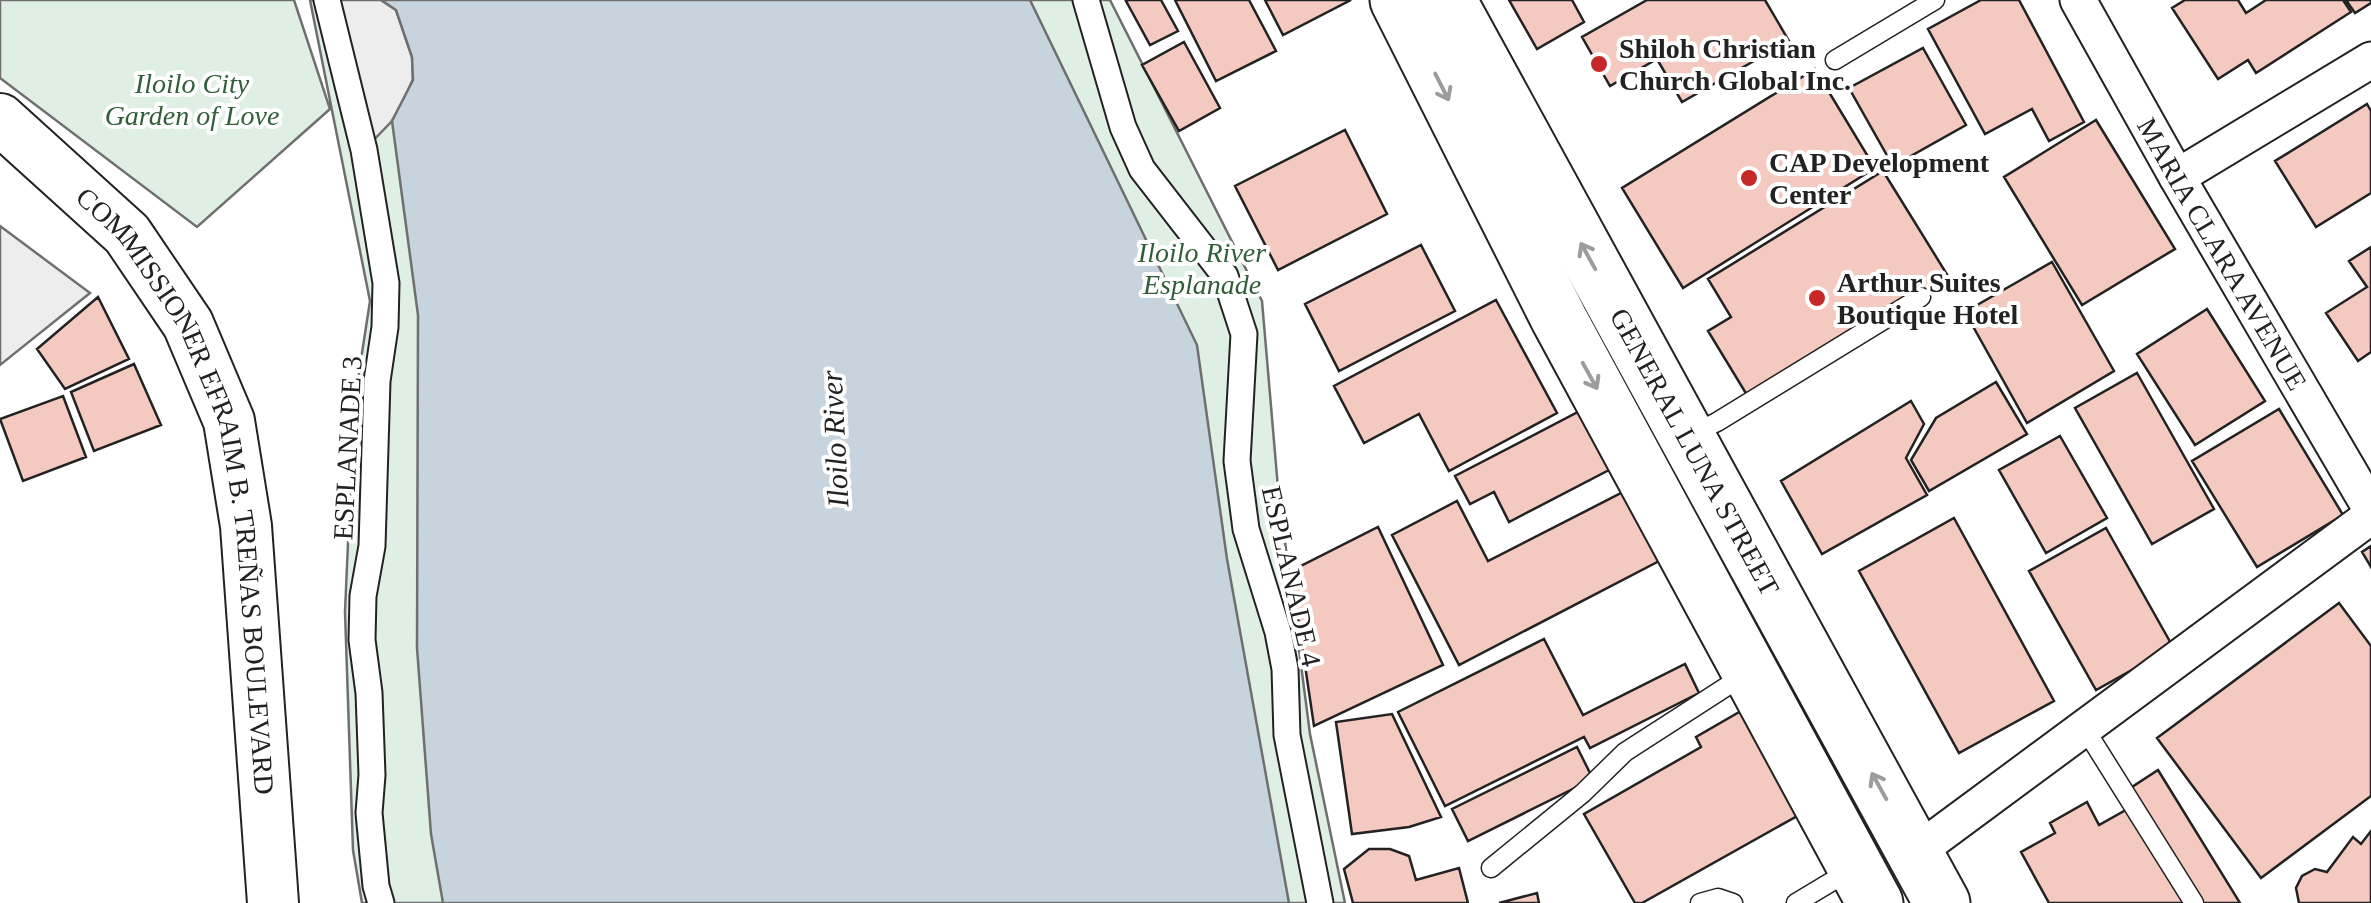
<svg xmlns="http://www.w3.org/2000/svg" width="2371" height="903" font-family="'Times New Roman',serif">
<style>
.green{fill:#e0efe3;stroke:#6f6f6f;stroke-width:2.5}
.parking{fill:#ededed;stroke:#6f6f6f;stroke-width:2.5}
.water{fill:#c7d3dd;stroke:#6f6f6f;stroke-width:2.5}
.building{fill:#f3c9c0;stroke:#222;stroke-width:2.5}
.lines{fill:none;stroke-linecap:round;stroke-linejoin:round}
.service-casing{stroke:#222;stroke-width:21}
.pedestrian-casing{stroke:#222;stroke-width:29}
.minor-casing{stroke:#222;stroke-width:39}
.secondary-casing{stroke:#222;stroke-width:54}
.trunk-casing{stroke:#222;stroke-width:59}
.service{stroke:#fff;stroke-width:18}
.pedestrian{stroke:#fff;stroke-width:25}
.minor{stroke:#fff;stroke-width:35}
.secondary{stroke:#fff;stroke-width:50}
.trunk{stroke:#fff;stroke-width:55}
.oneway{stroke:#9c9c9c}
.poi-dot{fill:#c62828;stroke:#fff;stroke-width:4}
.labels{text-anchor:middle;stroke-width:8;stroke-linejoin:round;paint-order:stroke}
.poi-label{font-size:28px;font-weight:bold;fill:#222;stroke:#fff;text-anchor:start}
.park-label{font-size:28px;font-style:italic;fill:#2f5e38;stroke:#fff}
.street-label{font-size:28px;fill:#222;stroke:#fff}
.water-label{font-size:30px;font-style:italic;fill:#222;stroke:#fff}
</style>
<rect width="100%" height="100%" fill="#fff"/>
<path class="green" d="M0,0H294L330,109L197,227L0,78Z
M310,0H381L418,129L495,903H362L353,850L345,612L354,405L370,301Z
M1011,0H1110L1262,301L1278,488L1310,734L1345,903H1244Z"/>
<path class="parking" d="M327,0H381L396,10L412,57L413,79L403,102L392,121L364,150Z
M0,226L90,293L0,365Z"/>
<path class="water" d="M381,0H1030L1197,345L1227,559L1289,903H443L431,834L417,648L418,315L392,121L413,80L412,57L396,10Z"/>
<path class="building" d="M1129,0H1161L1178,31L1150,45L1126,1Z
M1175,0H1249L1276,51L1216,81Z
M1265,0H1351L1283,35Z
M1509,0H1572L1584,22L1537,49Z
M1647,0H1765L1789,41L1682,102L1657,59L1610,86L1582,37Z
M1981,0H2019L2084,122L2049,141L2032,109L1985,134L1928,29Z
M2185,0H2238L2246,13L2266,0H2343L2351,12L2256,73L2248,60L2218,79L2172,8Z
M2346,0H2371V3L2355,13Z
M1184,42L1220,108L1179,131L1142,65Z
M1923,48L1966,125L1893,166L1849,88Z
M1815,69L1875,168L1683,288L1622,188Z
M2367,104L2371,111V193L2316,227L2275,161Z
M2096,120L2175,249L2082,305L2004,177Z
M1345,130L1387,214L1278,270L1235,186Z
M1883,171L1948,276L1750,400L1708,331L1731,317L1708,279Z
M1421,245L1455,311L1339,371L1305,304Z
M2371,247V352L2358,361L2326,313L2367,287L2349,261Z
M2052,262L2114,371L2027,423L1965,312Z
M98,297L129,359L65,389L37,349Z
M1496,300L1557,413L1449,471L1419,414L1364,443L1334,386Z
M2207,309L2265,401L2195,445L2137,354Z
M134,364L161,425L94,451L71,392Z
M2137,373L2214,509L2152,544L2075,408Z
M1996,382L2027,434L1929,491L1911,460L1936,418Z
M63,396L86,457L23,481L0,419Z
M1911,401L1924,424L1906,458L1927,495L1822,554L1781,481Z
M2279,409L2343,515L2257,567L2192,461Z
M1578,412L1609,470L1509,522L1494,492L1470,504L1455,476Z
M2060,436L2107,518L2046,553L1999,470Z
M1627,490L1663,559L1459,665L1392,535L1457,501L1488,561Z
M1954,518L2054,701L1959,753L1859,571Z
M1378,527L1443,665L1314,726L1291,571Z
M2106,528L2173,647L2096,690L2029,571Z
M2371,546V567L2362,552Z
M2339,603L2371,646V796L2261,878L2157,738Z
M1544,639L1583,715L1685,664L1699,693L1590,748L1584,737L1445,806L1398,712Z
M1741,711L1799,815L1642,903H1635L1584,814L1701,747L1696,737Z
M1392,714L1441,817L1409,827L1352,834L1336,722Z
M1577,747L1593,779L1468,841L1452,809Z
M2158,770L2240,903H2199L2129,789Z
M2087,802L2099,825L2133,806L2187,903H2049L2021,852L2055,833L2050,823Z
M2371,831V903H2299L2296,888L2302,876L2315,869L2327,872L2353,837L2361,844Z
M1369,849H1390L1409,856L1416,880L1459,868L1468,903H1353L1344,869Z
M1537,893L1539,903H1499Z"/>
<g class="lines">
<defs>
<path id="service" d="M1835,60L1935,0
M1692,434L1717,422L1921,297
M2085,729L2194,903
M1491,868L1583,793L1625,752L1746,674
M1700,903L1718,898L1733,903
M1796,903L1851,870"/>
<path id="pedestrian" d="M327,0L364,150L386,283L385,327L377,381L372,546L363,596L362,640L369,693L372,775L369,813L376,886L381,903
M1086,0L1123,127L1142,169L1225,276L1244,334L1237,461L1246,529L1278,632L1285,669L1287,735L1320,903"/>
<g id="minor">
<path id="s1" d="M2078,0L2177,177L2371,509"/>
<path d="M2177,177L2371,60"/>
<path d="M1915,853L2371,516"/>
</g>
<g id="secondary">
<path id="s2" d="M0,119L127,234L188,324L229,421L246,526L273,903"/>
</g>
<g id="trunk">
<path d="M1398,0L1559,319L1875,903"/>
<path id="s3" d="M1448,0L1942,903"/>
</g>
</defs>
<use href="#service" class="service-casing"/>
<use href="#pedestrian" class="pedestrian-casing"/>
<use href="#minor" class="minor-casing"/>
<use href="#secondary" class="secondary-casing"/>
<use href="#trunk" class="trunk-casing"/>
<use href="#service" class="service"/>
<use href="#pedestrian" class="pedestrian"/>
<use href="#minor" class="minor"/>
<use href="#secondary" class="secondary"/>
<use href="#trunk" class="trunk"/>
</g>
<defs><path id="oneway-shaft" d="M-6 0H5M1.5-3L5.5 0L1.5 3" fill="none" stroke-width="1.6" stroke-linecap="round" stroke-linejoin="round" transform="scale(2.5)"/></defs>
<g class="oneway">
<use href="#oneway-shaft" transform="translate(1442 87) rotate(63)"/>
<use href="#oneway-shaft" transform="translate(1588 256) rotate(-119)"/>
<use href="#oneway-shaft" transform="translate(1590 376) rotate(61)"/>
<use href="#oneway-shaft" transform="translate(1879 786) rotate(-119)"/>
</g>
<g class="poi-dot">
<circle cx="1599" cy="64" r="10"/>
<circle cx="1749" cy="178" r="10"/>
<circle cx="1817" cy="298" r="10"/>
</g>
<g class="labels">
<g class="poi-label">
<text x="1619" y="58">Shiloh Christian<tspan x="1619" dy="32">Church Global Inc.</tspan></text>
<text x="1769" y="172">CAP Development<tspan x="1769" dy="32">Center</tspan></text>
<text x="1837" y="292">Arthur Suites<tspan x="1837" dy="32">Boutique Hotel</tspan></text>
</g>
<g class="park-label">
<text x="192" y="93">Iloilo City<tspan x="192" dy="32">Garden of Love</tspan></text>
<text x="1202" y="262">Iloilo River<tspan x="1202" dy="32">Esplanade</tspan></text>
</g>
<g class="street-label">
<text dy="10" stroke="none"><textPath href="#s1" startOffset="292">MARIA CLARA AVENUE</textPath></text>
<text transform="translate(347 448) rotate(-87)" y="10">ESPLANADE 3</text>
<text dy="10" stroke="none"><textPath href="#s3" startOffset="515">GENERAL LUNA STREET</textPath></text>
<text dy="10" stroke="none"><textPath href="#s2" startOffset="435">COMMISSIONER EFRAIM B. TREÑAS BOULEVARD</textPath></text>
<text transform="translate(1292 576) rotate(77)" y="10">ESPLANADE 4</text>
</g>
<g class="water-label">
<text transform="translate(835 439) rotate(-93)" y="10">Iloilo River</text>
</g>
</g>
</svg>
